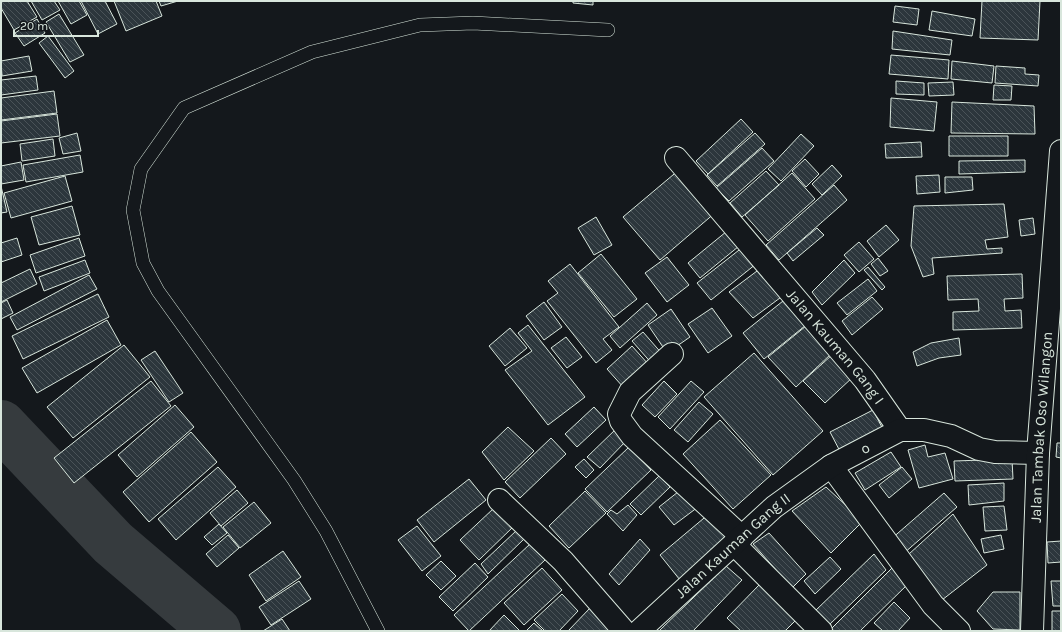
<svg xmlns="http://www.w3.org/2000/svg" width="1062" height="632" font-family="Karla,sans-serif">
<style>
.lines{fill:none;stroke-linecap:round;stroke-linejoin:round}
.river{stroke:#363b3e;stroke-width:50}
.building{fill:url(#building-back-hatch);stroke:#d8e6dc}
.service-casing{stroke:#d8e6dc;stroke-width:14}
.minor-casing{stroke:#d8e6dc;stroke-width:24}
.trunk-casing{stroke:#d8e6dc;stroke-width:24}
.service{stroke:#14181c;stroke-width:13}
.minor{stroke:#14181c;stroke-width:22}
.trunk{stroke:#14181c;stroke-width:22}
.labels{text-anchor:middle;stroke-width:3;stroke-linejoin:round;paint-order:stroke}
.street-label{font-size:15px;fill:#d8e6dc;stroke:#14181c}
</style>
<defs>
<pattern id="building-back-hatch" width="6" height="6" patternUnits="userSpaceOnUse"><rect width="6" height="6" fill="#2c363c"/><path d="M-1 5l2 2M0 0l6 6M5-1l2 2" fill="none" stroke="#4a5358"/></pattern>
</defs>
<rect width="100%" height="100%" fill="#14181c"/>
<g class="lines">
<path class="river" d="M1,425L113,543L216,631"/>
</g>
<path class="building" d="M1,1H27L37,17L14,30L1,8Z
M31,1H54L60,10L42,20Z
M58,1H79L87,15L71,24Z
M81,1H105L117,24L98,34Z
M114,1H156L162,16L126,31Z
M159,1H178L161,6Z
M573,1H593V5L573,3Z
M982,1H1040L1038,40L980,38Z
M895,6L919,9L917,25L893,22Z
M932,11L975,19L972,36L929,30Z
M59,14L84,55L70,62L46,22Z
M37,19L45,33L24,46L15,33Z
M893,31L952,40L950,55L892,49Z
M48,36L74,71L65,78L39,43Z
M891,55L949,60L948,79L889,74Z
M29,56L32,71L2,76L1,61Z
M952,61L994,66L992,83L951,79Z
M996,66L1025,68V74L1039,75L1038,86L995,83Z
M36,76L38,90L1,95V80Z
M896,81L924,83V95L896,94Z
M953,82L954,95L929,96L928,83Z
M994,85L1012,86L1011,100H993Z
M54,91L57,113L1,120V98Z
M891,98L937,102L934,131L890,127Z
M952,102L1034,106L1035,134L951,133Z
M57,114L60,136L1,143V121Z
M741,119L753,132L708,174L696,161Z
M77,133L81,151L63,154L59,138Z
M755,133L765,144L717,186L707,175Z
M801,134L814,146L781,181L768,169Z
M949,136H1008V156H949Z
M53,139L55,156L22,161L20,144Z
M921,142L922,157L886,158L885,144Z
M762,148L774,161L729,201L716,188Z
M80,155L83,172L26,182L23,165Z
M805,159L819,174L806,187L792,171Z
M1025,160V172L959,174V161Z
M21,162L24,180L1,184V166Z
M832,165L842,176L822,195L812,184Z
M680,169L716,212L660,260L623,217Z
M766,171L779,185L742,217L730,203Z
M792,173L815,199L768,241L745,215Z
M939,175L940,192L917,194L916,176Z
M65,176L72,201L11,218L4,193Z
M945,177H972L973,190L945,193Z
M834,185L847,200L779,260L766,245Z
M1,186L7,212L1,213Z
M1004,204L1008,237L985,240L987,249L1002,248V253L932,258L934,274L923,277L911,246L914,206Z
M72,206L80,235L39,245L31,217Z
M596,217L612,245L594,255L578,228Z
M1033,218L1035,234L1021,236L1019,220Z
M886,225L899,240L879,257L867,241Z
M732,227L744,242L700,278L688,263Z
M817,228L824,235L793,261L787,253Z
M17,238L22,255L1,262V243Z
M79,238L85,256L36,273L30,255Z
M859,242L874,259L859,272L844,255Z
M748,243L761,260L711,300L697,283Z
M601,254L637,299L614,317L578,273Z
M667,257L689,285L667,302L645,273Z
M878,258L888,271L880,276L871,264Z
M85,260L90,273L44,291L39,277Z
M844,260L855,273L822,305L812,292Z
M570,264L619,327L603,339L612,350L596,363L547,301L558,293L548,281Z
M765,265L788,292L753,318L729,292Z
M868,267L885,287L882,290L864,270Z
M30,269L37,284L1,302V283Z
M1022,274L1023,298L1004,299L1005,311L1021,310L1022,328L953,330V312L979,311L978,299L948,300L947,276Z
M89,275L97,289L17,330L10,317Z
M868,279L877,291L847,315L837,303Z
M98,294L109,317L23,359L12,336Z
M872,297L883,309L852,335L842,321Z
M7,300L13,313L1,319V303Z
M783,301L806,325L764,359L743,333Z
M544,302L562,327L544,340L526,316Z
M647,303L657,315L620,348L610,336Z
M712,308L732,336L708,353L688,324Z
M671,309L690,337L667,353L648,325Z
M107,320L121,345L37,393L22,368Z
M528,325L585,397L548,425L505,370L532,351L518,333Z
M806,326L831,354L796,387L768,357Z
M510,328L527,348L505,366L489,346Z
M643,332L664,356L654,366L632,341Z
M566,337L582,357L567,368L551,348Z
M959,338L961,355L939,358L917,366L913,352L931,343Z
M124,345L150,377L73,438L47,407Z
M632,346L649,365L624,388L607,369Z
M155,351L183,393L169,402L141,360Z
M754,353L823,431L773,475L704,397Z
M832,355L853,377L825,403L803,381Z
M151,381L171,406L74,483L54,458Z
M664,381L677,394L655,417L642,405Z
M691,381L704,392L670,429L658,417Z
M699,402L713,414L688,442L674,430Z
M175,405L194,427L137,477L118,455Z
M594,407L606,420L577,447L565,434Z
M873,410L886,435L843,457L830,432Z
M720,420L771,475L733,509L683,454Z
M508,427L534,451L504,480L482,452Z
M617,428L627,440L600,468L587,457Z
M191,432L217,462L149,522L123,492Z
M551,438L566,454L520,498L505,482Z
M1057,443H1061V458L1056,457Z
M925,445L928,457L945,453L953,479L919,488L908,450Z
M629,447L651,470L607,512L585,489Z
M891,452L901,467L865,490L855,473Z
M584,459L594,470L586,478L575,467Z
M1012,459L1013,479L955,481L954,461Z
M218,467L236,487L176,540L158,519Z
M902,467L912,479L889,498L879,485Z
M659,476L670,487L641,515L630,504Z
M469,479L486,500L434,542L417,520Z
M1004,483V501L969,505L968,485Z
M826,487L863,521L831,553L792,511Z
M683,488L698,507L674,525L659,507Z
M237,490L248,503L221,526L210,513Z
M585,491L606,513L569,548L549,526Z
M944,493L957,507L903,554L890,540Z
M254,502L271,523L240,548L223,527Z
M628,505L637,515L623,531L607,514L611,510L617,514Z
M1004,506L1007,530L985,531L983,507Z
M494,508L513,527L479,560L460,540Z
M710,513L731,538L680,580L660,555Z
M953,514L987,565L942,600L909,554Z
M219,524L227,533L212,545L204,537Z
M417,526L441,556L422,571L398,540Z
M517,530L525,538L488,574L481,564Z
M769,533L806,574L792,588L753,544Z
M228,535L239,548L217,567L206,554Z
M1001,535L1004,549L984,553L981,539Z
M640,539L650,550L619,585L609,574Z
M1061,541V562L1048,563L1047,542Z
M530,544L545,560L469,631L454,615Z
M283,551L301,577L266,601L249,575Z
M874,554L886,570L829,625L815,611Z
M830,557L841,569L815,594L804,581Z
M441,561L456,576L441,590L426,575Z
M475,563L488,577L453,611L439,597Z
M726,566L742,580L693,631H661L660,630Z
M542,568L562,590L524,625L504,603Z
M892,568L908,584L860,631H833L831,629Z
M299,581L311,599L271,625L259,607Z
M1051,581H1061V606H1053Z
M759,585L796,620L785,631H741L727,618Z
M993,592H1020V630L993,629L977,611Z
M562,594L578,611L559,631H545L534,620Z
M894,602L910,618L898,631H883L874,623Z
M590,608L611,631H568Z
M1052,611H1061V631H1052Z
M504,615L520,631H489Z
M282,619L290,631H263Z
M534,623L543,631H526Z"/>
<g class="lines">
<defs>
<path id="service" d="M378,631L326,531L294,480L158,291L143,263L133,210L141,169L184,108L312,52L420,25L473,23L608,30"/>
<g id="minor">
<path id="s1" d="M676,158L865,380L900,430"/>
<path d="M672,354L630,392L619,414L621,421L632,436L742,537"/>
<path d="M831,466L933,605L959,631"/>
<path d="M499,500L563,561L624,631"/>
<path d="M734,544L821,631"/>
<path id="s2" d="M639,631L774,507L831,466L900,430H924L951,436L979,449L995,452L1038,453"/>
</g>
<g id="trunk">
<path id="s3" d="M1032,631L1038,453L1061,151"/>
</g>
</defs>
<use href="#service" class="service-casing"/>
<use href="#minor" class="minor-casing"/>
<use href="#trunk" class="trunk-casing"/>
<use href="#service" class="service"/>
<use href="#minor" class="minor"/>
<use href="#trunk" class="trunk"/>
</g>
<g class="labels">
<g class="street-label">
<text dy="5" stroke="none"><textPath href="#s1" startOffset="247">Jalan Kauman Gang I</textPath></text>
<text dy="5" stroke="none"><textPath href="#s3" startOffset="204">Jalan Tambak Oso Wilangon</textPath></text>
<text dy="5" stroke="none"><textPath href="#s2" startOffset="292">o</textPath></text>
<text dy="5" stroke="none"><textPath href="#s2" startOffset="127">Jalan Kauman Gang II</textPath></text>
</g>
</g>
<rect width="1062" height="632" fill="none" stroke="#d8e6dc" stroke-width="4"/>
<path d="M14 30v6h84v-6" fill="none" stroke="#d8e6dc" stroke-width="2"/>
<text x="20" y="30" font-size="12" fill="#d8e6dc" stroke="#14181c" stroke-width="3" paint-order="stroke">20 m</text>
</svg>
